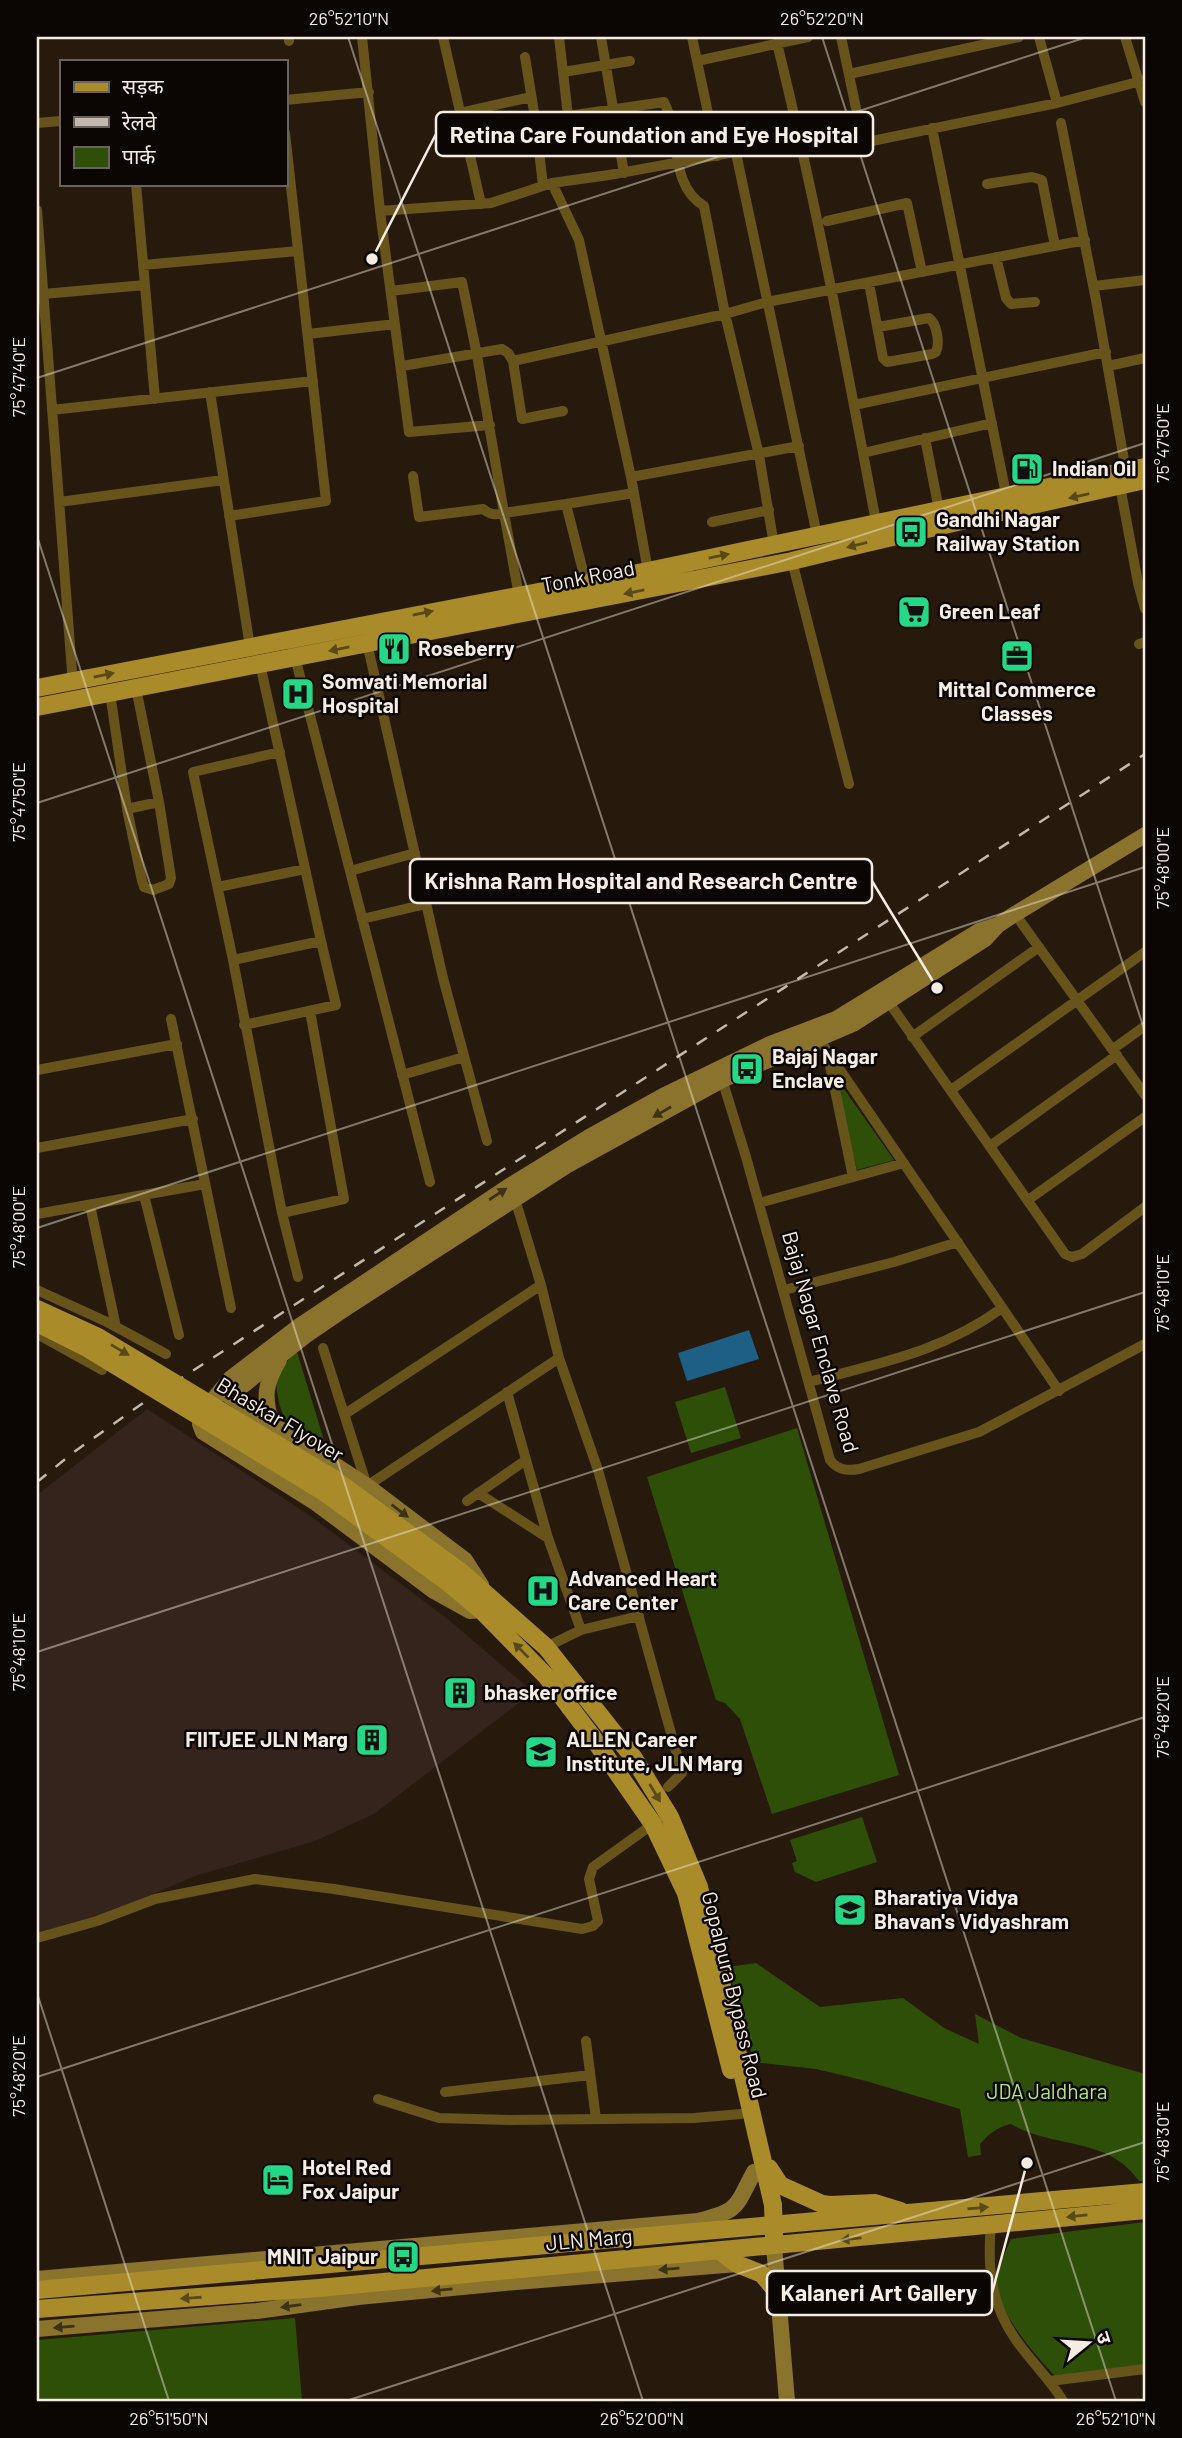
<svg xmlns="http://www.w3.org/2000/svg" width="1182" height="2438" font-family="Barlow,'Noto Sans Devanagari',sans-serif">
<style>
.industrial{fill:#34241b}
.green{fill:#2e4f08}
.water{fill:#1d5f85}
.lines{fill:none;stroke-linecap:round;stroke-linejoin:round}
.street{stroke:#66541b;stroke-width:10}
.secondary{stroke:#8a732d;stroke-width:16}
.primary{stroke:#a98b2a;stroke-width:18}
.rail{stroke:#c2b9ae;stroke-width:2.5;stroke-dasharray:12 12;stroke-linecap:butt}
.primary-bridge{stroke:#a98b2a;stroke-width:18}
.oneway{fill:#5a4816}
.oneway2{fill:#3e3214}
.ticks{fill:none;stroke:#f5ece3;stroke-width:2;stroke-opacity:0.45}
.labels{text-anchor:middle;stroke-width:5;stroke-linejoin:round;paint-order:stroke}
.poi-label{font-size:21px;font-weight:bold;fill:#f5ece3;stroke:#0b0603;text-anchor:start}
.street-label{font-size:21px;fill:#f5ece3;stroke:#0b0603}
.park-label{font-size:21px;fill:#aee581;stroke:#0b0603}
.leader{fill:none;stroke:#f5ece3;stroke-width:2.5}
.callout-dot{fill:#f5ece3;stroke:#0b0603;stroke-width:2.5}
.callout{fill:#0b0603;stroke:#f5ece3;stroke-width:2.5}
.callout-label{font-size:23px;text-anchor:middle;font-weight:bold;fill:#f5ece3}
.neatline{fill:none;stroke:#f5ece3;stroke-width:2.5}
.ticks-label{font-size:18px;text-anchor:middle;fill:#f5ece3}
</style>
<rect width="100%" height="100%" fill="#271a0c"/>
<path class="industrial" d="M147,1409L312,1517L449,1620L533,1692L374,1814L315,1841L195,1876L76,1927L37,1940V1495Z"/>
<path class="green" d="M832,1072L894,1160L857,1170Z
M297,1352L327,1450C291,1427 278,1424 276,1378L289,1359Z
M725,1387L741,1438L691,1453L675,1402Z
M797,1428L899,1775L772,1814L740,1719L725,1703L716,1700L647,1477Z
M862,1817L877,1862L816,1882L795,1872L792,1863L797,1861L790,1840Z
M756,1963L820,2007L903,1998L944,2028L979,2044L975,2014L1021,2038L1145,2074V2181H1139C1108,2136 1054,2149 1011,2124C997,2127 989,2134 980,2144L981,2155L968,2157L960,2109L866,2081L816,2069L754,2062L727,1967Z
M1145,2222V2366L1056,2377C1036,2356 996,2312 997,2280C997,2267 1006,2251 1011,2239Z
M295,2318L302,2401H37V2340Z"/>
<path class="water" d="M749,1330L759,1359L687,1381L678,1353Z"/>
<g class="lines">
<path class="street" d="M289,37V41
M362,37L380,211L409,432L490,425
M443,37L481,204
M559,37L568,116L664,102C681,136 669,185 704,206L725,314L759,455L774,545
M601,37L624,173
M692,37L717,156
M841,37L856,108
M1039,37L1057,103
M1125,37L1145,102
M777,43C816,202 846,362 876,522
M525,57L536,124
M697,61L808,37
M563,72L630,61
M849,74L1019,37
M285,100L369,92
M460,113L531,97
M37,123L61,121
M1061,123L1096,300L1126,471
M932,128L1007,499
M838,148L1057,103L1145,80
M736,153L817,535
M552,183L579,240L631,477L648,571
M136,184L155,399
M987,184L1032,177L1042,180L1055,246
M543,186L536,124L568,116
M37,210L73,685
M380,211L491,203L552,183L609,175L801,140
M827,221L907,203L922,272
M996,257L1006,298L1011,304L1035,302
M143,265L298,251
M869,283L883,358L887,362L932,354L936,352C940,343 937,324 929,318L878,327
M1094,286L1145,280
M391,291L462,282L477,355L504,513C496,515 490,515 483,509L419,517L413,476
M43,294L145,285
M308,334L395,324
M513,361L522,419L563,411
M402,366L502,349L508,353L513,361L725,314L767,302L1085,240
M1108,366L1145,358
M210,392L250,647
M854,405L1106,352
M52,410L313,381
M925,438L939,510
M863,453L992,423
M631,477L799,446
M1120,486L1138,583L1145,609
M59,502L223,480
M566,504L634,493
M229,516L326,501L285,133
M712,522L769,510
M792,561L849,784
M519,596L504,513L566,504L586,583
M367,643L443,978L487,1141
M1139,644L1145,642
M295,657L430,1182
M110,693L127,809L142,881L144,887L153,890L169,884L171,878L159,802L136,688
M280,752L193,772L233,960L282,1213L298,1277
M127,809L159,802
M350,871L415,853
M218,887L305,869
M1015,914L1145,1095
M362,919L426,904
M233,960L321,941L260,664
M888,1001L1065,1254L1072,1257L1082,1254L1145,1207
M171,1019L231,1308
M244,1025L336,1005L321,941
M912,1037L1039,947
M819,1039L1059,1391
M1113,1049L1145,1026
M828,1056L853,1177
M37,1070L177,1044
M402,1075L464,1057
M721,1076L746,1157L830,1460C838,1470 846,1471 859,1469L979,1432L1145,1344
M951,1090L1145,952
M990,1146L1117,1055
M37,1148L193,1119
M144,1195L179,1335
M515,1199L541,1285L559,1358L598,1470L682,1773L668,1787
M1028,1200L1145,1117
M759,1203L904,1163
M90,1205L116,1327
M282,1213L344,1199L310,1011
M37,1214L205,1184
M37,1290L107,1322L166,1354
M784,1290L894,1262L958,1242
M37,1334L102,1370
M323,1348L367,1486L559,1358
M809,1382C879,1363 942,1352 1002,1308
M507,1392L548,1538L581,1630L639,1616
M345,1414L541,1285
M478,1493L548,1538
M467,1501L526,1460
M546,1647L581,1630
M37,1938L97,1921L155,1899L255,1879L334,1889L582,1929L593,1926L598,1921L589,1879L593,1867L653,1824
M586,2041L596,2119
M445,2092L590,2075
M378,2099L439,2118L510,2120L694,2118L741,2114
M991,2225C987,2267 991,2305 1016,2340C1031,2362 1050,2379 1063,2401
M1050,2381L1145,2369"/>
<path class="secondary" d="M222,1391L241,1387L305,1336L349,1306L566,1166L722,1080L853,1024L985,939L998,925L1015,914L1145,835
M222,1391L367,1486L465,1560L481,1585
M272,1424C263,1397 265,1384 279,1360
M481,1610L470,1611L434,1591L316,1503L203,1432L200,1424L203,1412L231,1378L298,1327L511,1185L589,1137L663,1096L770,1044L836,1019L979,931L998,925
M774,2246L787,2401
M37,2279L698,2221C739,2211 735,2208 754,2172
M37,2329L257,2311L358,2297L516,2282L737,2264"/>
<path class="primary" d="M37,688L648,571L1145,467
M37,707L792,561C909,532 1027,506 1145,480
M461,1572L546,1647L633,1757L670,1817L699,1887L773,2205L774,2236
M450,1584L481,1610L547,1677L591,1735L653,1824L686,1893L731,2070
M769,2168L780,2185L822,2204L830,2205L875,2203L901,2211
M720,2251L737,2264L762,2274L778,2293
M37,2290L1145,2192
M37,2309L319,2288L1145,2210"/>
<path class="rail" d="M37,1482L74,1452L143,1403L1145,754"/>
<path class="primary-bridge" d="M37,1309L98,1337L334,1479L461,1572
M37,1323L87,1348L324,1492L450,1584"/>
</g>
<defs><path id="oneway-solid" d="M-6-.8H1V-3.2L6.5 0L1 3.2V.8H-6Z" transform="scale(1.75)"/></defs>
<g class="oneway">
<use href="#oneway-solid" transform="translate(1079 496) rotate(167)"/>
<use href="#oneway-solid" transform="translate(857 545) rotate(166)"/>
<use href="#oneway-solid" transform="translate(719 556) rotate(-12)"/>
<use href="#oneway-solid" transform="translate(634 592) rotate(169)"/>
<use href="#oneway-solid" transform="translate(423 613) rotate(-12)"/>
<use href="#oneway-solid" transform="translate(339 649) rotate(169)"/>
<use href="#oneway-solid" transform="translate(104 675) rotate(-11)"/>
<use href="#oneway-solid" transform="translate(120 1350) rotate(31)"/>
<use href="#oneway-solid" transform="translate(521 1650) rotate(-135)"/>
<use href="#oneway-solid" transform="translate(655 1793) rotate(59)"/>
<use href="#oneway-solid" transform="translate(978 2208) rotate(-5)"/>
<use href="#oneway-solid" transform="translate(1077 2216) rotate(174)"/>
<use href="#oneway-solid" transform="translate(851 2239) rotate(174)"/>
<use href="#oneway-solid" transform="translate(191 2298) rotate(176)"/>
</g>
<g class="oneway2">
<use href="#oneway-solid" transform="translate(662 1112) rotate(150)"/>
<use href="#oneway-solid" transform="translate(498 1194) rotate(-33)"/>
<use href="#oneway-solid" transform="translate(400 1511) rotate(37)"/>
<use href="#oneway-solid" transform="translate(669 2269) rotate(175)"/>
<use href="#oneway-solid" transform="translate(442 2290) rotate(174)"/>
<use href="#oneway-solid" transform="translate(291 2306) rotate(172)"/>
<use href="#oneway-solid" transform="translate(64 2327) rotate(175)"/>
</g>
<path class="ticks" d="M348,37L1116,2401M822,37L1145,1032M37,378L1087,37M37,536L643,2401M37,803L1145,443M37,1228L1145,867M37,1652L1145,1292M37,1993L169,2401M37,2077L1145,1717M346,2401L1145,2142"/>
<defs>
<symbol id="fuel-square" viewBox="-11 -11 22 22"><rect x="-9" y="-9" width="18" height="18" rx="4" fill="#24d886" stroke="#0b0603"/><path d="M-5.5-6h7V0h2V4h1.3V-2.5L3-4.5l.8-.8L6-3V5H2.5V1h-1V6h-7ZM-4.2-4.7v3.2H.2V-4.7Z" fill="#111"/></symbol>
<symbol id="bus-square" viewBox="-11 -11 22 22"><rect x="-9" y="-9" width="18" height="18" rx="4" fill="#24d886" stroke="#0b0603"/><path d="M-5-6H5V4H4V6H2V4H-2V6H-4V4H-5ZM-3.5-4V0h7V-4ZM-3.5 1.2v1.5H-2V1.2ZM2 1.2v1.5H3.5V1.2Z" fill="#111"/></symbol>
<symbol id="supermarket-square" viewBox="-11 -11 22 22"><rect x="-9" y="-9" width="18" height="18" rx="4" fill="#24d886" stroke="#0b0603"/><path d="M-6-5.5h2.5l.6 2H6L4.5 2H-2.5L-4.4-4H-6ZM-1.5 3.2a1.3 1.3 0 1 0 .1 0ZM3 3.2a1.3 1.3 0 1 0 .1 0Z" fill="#111"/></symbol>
<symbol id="restaurant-square" viewBox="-11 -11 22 22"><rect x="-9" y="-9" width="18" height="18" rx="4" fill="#24d886" stroke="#0b0603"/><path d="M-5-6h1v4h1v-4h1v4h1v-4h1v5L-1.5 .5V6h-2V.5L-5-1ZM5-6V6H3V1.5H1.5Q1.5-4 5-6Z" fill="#111"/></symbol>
<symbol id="office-square" viewBox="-11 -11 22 22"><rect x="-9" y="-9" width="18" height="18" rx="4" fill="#24d886" stroke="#0b0603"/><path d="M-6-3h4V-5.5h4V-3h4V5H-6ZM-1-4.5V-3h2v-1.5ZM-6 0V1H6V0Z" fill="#111"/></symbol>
<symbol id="hospital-square" viewBox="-11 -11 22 22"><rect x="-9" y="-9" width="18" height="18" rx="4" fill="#24d886" stroke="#0b0603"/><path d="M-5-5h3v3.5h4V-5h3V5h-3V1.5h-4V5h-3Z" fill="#111"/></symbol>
<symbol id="building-square" viewBox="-11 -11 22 22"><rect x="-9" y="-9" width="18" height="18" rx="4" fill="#24d886" stroke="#0b0603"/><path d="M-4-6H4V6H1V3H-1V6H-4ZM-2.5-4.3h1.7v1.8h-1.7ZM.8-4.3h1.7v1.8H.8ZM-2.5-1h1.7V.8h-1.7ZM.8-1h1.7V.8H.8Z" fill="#111"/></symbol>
<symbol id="school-square" viewBox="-11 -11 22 22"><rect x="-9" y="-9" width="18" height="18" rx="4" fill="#24d886" stroke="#0b0603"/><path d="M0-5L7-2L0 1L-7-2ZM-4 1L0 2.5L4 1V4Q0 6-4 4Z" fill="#111"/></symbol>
<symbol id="hotel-square" viewBox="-11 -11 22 22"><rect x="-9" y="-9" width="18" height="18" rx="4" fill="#24d886" stroke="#0b0603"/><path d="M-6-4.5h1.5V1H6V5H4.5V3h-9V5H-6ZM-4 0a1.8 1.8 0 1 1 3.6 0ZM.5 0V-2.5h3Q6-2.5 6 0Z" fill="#111"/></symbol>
</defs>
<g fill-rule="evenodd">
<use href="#fuel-square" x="1008" y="450" width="38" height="38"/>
<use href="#bus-square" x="892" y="513" width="38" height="38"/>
<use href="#supermarket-square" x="895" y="593" width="38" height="38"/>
<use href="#restaurant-square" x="375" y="630" width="38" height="38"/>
<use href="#office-square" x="998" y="637" width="38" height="38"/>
<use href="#hospital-square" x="279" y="675" width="38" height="38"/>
<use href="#bus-square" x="728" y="1050" width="38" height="38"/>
<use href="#hospital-square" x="524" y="1572" width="38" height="38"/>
<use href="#building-square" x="441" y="1674" width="38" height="38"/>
<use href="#building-square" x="353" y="1721" width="38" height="38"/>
<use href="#school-square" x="522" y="1733" width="38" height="38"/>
<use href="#school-square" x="831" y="1891" width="38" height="38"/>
<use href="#hotel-square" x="259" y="2161" width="38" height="38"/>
<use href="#bus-square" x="384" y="2238" width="38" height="38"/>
</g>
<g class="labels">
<g class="poi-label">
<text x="1052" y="476">Indian Oil</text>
<text x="936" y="527">Gandhi Nagar<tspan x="936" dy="24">Railway Station</tspan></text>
<text x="939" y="619">Green Leaf</text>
<text x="418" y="656">Roseberry</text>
<text x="322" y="689">Somvati Memorial<tspan x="322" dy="24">Hospital</tspan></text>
<text x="1017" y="697" text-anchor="middle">Mittal Commerce<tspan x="1017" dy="24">Classes</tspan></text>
<text x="772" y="1064">Bajaj Nagar<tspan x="772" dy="24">Enclave</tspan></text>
<text x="568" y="1586">Advanced Heart<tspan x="568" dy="24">Care Center</tspan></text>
<text x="484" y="1700">bhasker office</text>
<text x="348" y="1747" text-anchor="end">FIITJEE JLN Marg</text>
<text x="566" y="1747">ALLEN Career<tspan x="566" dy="24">Institute, JLN Marg</tspan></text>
<text x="874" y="1905">Bharatiya Vidya<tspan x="874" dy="24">Bhavan's Vidyashram</tspan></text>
<text x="302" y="2175">Hotel Red<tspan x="302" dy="24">Fox Jaipur</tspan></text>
<text x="378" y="2264" text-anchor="end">MNIT Jaipur</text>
</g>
<g class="street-label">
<text transform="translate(588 577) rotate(-11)" y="7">Tonk Road</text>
<text transform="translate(820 1342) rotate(74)" y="7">Bajaj Nagar Enclave Road</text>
<text transform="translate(280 1420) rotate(31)" y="7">Bhaskar Flyover</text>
<text transform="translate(734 1995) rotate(76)" y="7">Gopalpura Bypass Road</text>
<text transform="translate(589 2240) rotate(-5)" y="7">JLN Marg</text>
</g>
<g class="park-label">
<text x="1047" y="2099">JDA Jaldhara</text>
</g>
</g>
<path class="leader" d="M372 259L436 134M937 988L872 881M1027 2163L992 2293"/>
<g class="callout-dot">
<circle cx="372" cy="259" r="7"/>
<circle cx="937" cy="988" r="7"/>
<circle cx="1027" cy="2163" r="7"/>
</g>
<g class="callout">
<rect x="436" y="112" width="437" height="44" rx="7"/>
<rect x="410" y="859" width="462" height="44" rx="7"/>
<rect x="767" y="2271" width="225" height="44" rx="7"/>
</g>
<g class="callout-label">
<text x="654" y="143">Retina Care Foundation and Eye Hospital</text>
<text x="641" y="889">Krishna Ram Hospital and Research Centre</text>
<text x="879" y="2301">Kalaneri Art Gallery</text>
</g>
<rect width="1182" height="2438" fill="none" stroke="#0b0603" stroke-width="77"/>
<rect x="60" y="60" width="228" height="126" fill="#0b0603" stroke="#69625d" stroke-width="2"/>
<rect x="74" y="82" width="35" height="10" fill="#a98b2a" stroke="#69625d" stroke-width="2"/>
<text x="122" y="94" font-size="21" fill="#f5ece3">सड़क</text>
<rect x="74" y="117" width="35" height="10" fill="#c2b9ae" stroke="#69625d" stroke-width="2"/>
<text x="122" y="130" font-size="21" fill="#f5ece3">रेलवे</text>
<rect x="74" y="147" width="35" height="21" fill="#2e4f08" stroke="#69625d" stroke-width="2"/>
<text x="122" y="164" font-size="21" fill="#f5ece3">पार्क</text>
<g transform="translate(1088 2343) rotate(72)" stroke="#0b0603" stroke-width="5" paint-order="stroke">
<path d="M0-5L12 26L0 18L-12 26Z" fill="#f5ece3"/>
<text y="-10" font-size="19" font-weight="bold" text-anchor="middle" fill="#f5ece3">उ</text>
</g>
<rect x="38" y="38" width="1106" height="2362" class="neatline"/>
<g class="ticks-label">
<text x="349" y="25">26°52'10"N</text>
<text x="822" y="25">26°52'20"N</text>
<text transform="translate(19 377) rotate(-90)" y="6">75°47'40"E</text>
<text transform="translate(1163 443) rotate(-90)" y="6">75°47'50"E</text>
<text transform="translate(19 802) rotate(-90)" y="6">75°47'50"E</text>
<text transform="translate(1163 868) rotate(-90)" y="6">75°48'00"E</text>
<text transform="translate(19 1227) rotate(-90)" y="6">75°48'00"E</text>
<text transform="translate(1163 1293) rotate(-90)" y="6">75°48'10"E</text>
<text transform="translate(19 1652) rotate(-90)" y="6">75°48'10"E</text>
<text transform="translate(1163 1717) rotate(-90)" y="6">75°48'20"E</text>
<text transform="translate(19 2076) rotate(-90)" y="6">75°48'20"E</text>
<text transform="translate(1163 2142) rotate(-90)" y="6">75°48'30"E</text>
<text x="169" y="2425">26°51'50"N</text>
<text x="642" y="2425">26°52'00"N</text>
<text x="1116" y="2425">26°52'10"N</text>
</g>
</svg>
